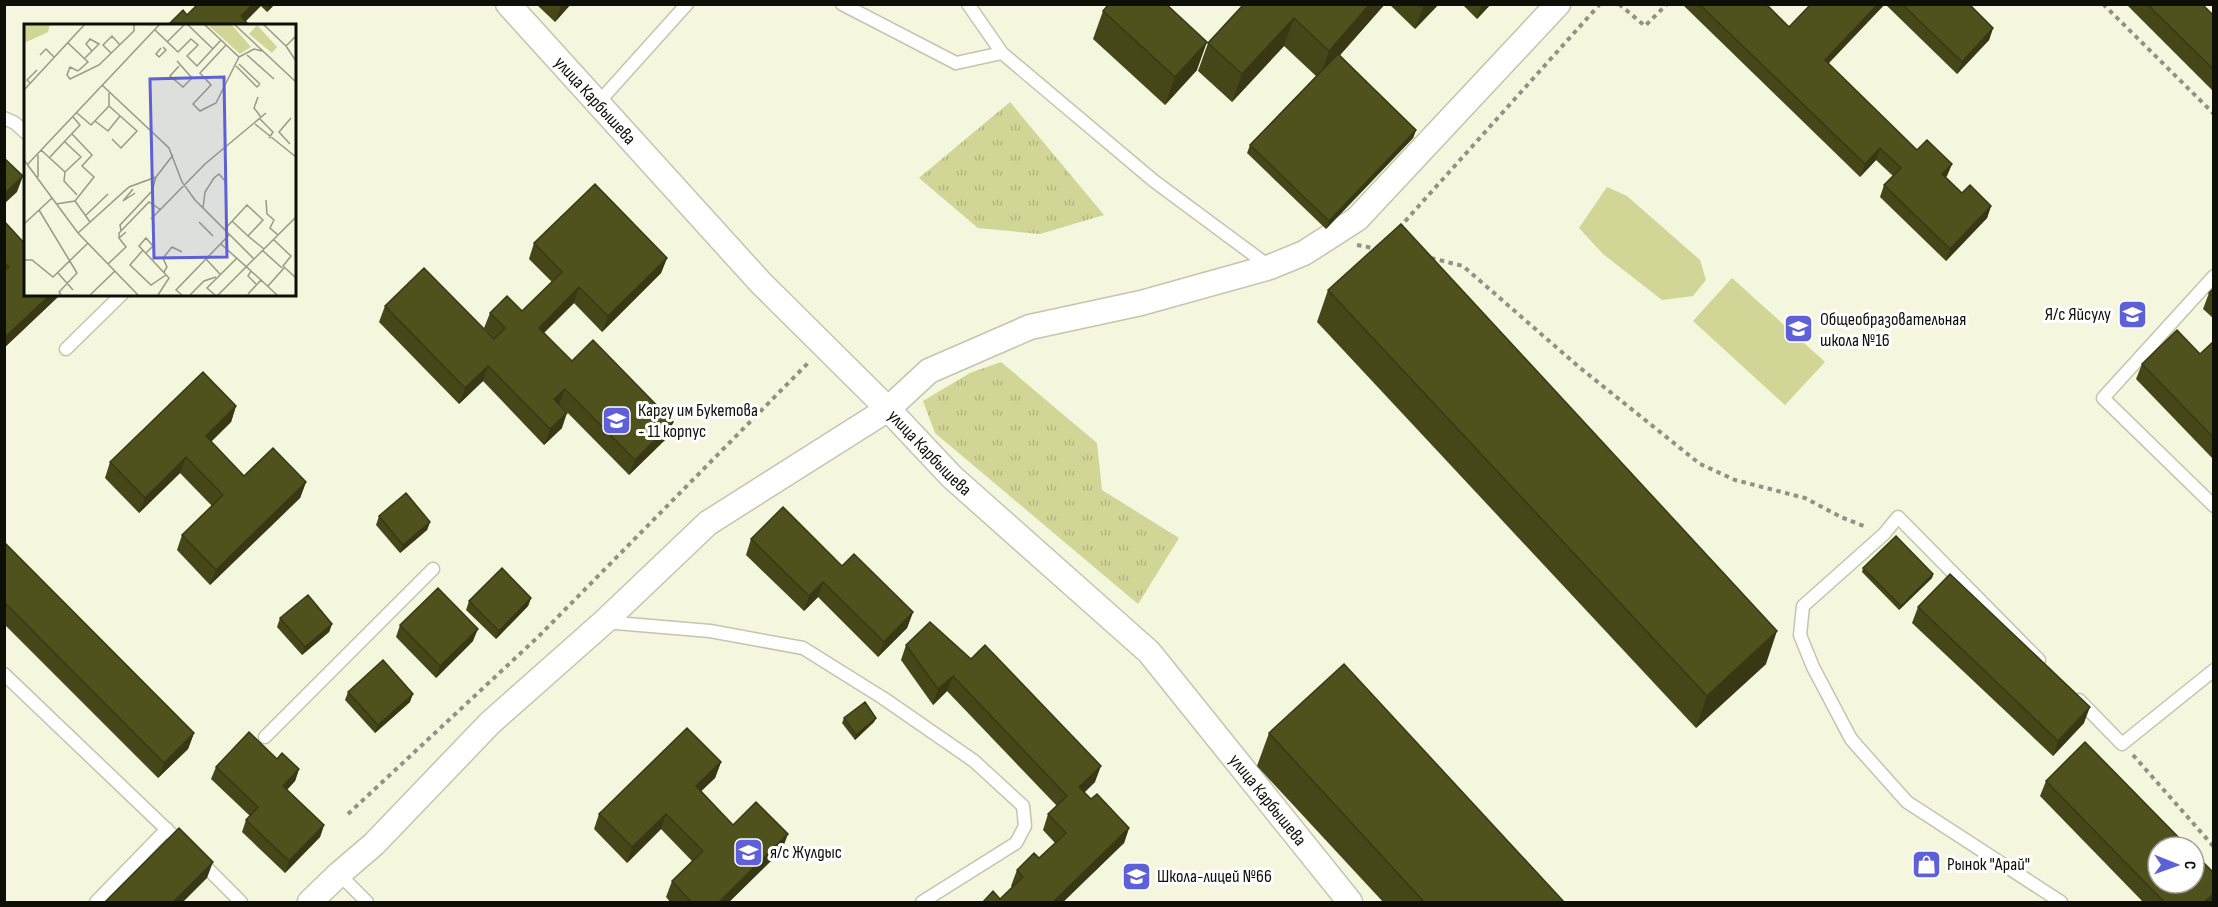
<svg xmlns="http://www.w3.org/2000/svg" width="2218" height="907" font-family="'Sofia Sans Condensed',sans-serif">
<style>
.grass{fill:url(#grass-tufts)}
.park{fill:#d1d595}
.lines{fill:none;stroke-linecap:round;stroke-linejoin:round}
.lane-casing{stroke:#c3c5ad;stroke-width:15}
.street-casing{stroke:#c3c5ad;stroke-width:27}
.path{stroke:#919281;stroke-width:4;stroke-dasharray:4.5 4.5;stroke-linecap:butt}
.lane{stroke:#fff;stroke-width:12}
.street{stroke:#fff;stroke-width:24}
.wall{fill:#454719}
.shaded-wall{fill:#383914}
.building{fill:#50521d;stroke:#383914;stroke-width:1.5}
.labels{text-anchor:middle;stroke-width:6;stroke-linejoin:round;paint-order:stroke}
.street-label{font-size:18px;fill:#0e0f07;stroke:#fff}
.poi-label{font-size:18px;fill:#0e0f07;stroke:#fff;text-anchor:start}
.inset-road{fill:none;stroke:#989a87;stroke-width:1.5}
.view{fill:#5e60d8;fill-opacity:0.15;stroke:#5e60d8;stroke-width:3}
.inset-edge{fill:none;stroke:#0e0f07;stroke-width:3}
</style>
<defs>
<pattern id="grass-tufts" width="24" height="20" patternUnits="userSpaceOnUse" patternTransform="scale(1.5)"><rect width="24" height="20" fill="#d1d595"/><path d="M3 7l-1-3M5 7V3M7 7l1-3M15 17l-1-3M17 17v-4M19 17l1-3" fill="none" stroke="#b2b67f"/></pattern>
</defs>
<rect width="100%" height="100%" fill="#f4f6dd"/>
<path class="grass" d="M1010,102L1104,215L1040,234L978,228L919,178Z
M1001,362L1097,443L1102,490L1179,538L1138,604L935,433L923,401L970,373Z"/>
<path class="park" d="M1607,187L1627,196L1700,260L1706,280L1693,296L1662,300L1603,254L1579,228Z
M1732,278L1825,362L1785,405L1693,321Z"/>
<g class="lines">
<defs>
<path id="lane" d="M842,4L956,63L1002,53
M968,4L1002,53L1154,181L1270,267
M598,103L687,4
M4,118L15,123L26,133
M2214,276L2103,398L2214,506
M66,349L122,294
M604,622L710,631L803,648L883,698L974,761L1023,806L1025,826L1016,843L922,902
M2039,660L1898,517L1884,534L1803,606L1800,635L1813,667L1851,739L1858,747L1907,802L2061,902
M4,674L183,845
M2079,700L2122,744L2214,670
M265,737L433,569
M198,859L241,902
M339,874L367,902
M96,902L167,829"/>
<g id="street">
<path id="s1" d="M508,4L760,282L888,409L952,477L1149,652L1350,902"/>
<path d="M310,902L339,874L374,844L490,723L604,622L708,523L888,409L929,371L1030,327L1141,303L1270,267L1304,253L1357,219L1558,4"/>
</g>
</defs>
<use href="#lane" class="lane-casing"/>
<use href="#street" class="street-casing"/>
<path class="path" d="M1619,4L1645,26L1667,4
M2103,4L2214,114
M1399,228L1600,4
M1357,245L1379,249
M1431,258L1463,266L1579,367L1700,464L1735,480L1805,498L1841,517L1866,527
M2133,755L2214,847
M348,814L539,636L809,362"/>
<use href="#lane" class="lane"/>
<use href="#street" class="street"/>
</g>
<path class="wall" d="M198,4H275L267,12L261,6L245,22L247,23L246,26H167L187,15Z
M536,4H571L555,22Z
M1244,4H1385L1340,55L1416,130L1413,138L1326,229L1247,153L1250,145L1316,76L1284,46L1232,102L1198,71L1208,43Z
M1389,4H1439L1415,29Z
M1462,4H1491L1477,19Z
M1682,4H1766L1789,27L1885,4L1828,64L1917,150L1952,164L1946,177L1962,193L1991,206L1987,218L1946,261L1880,197L1884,185L1893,176L1876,160L1860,177Z
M1885,4H1969L1993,28L1989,40L1957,74Z
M2126,4H2202L2214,16V92Z
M1103,11L1197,70L1165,105L1093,39Z
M4,221L26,294H61L4,348Z
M534,243L667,258L661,273L602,332L574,303L544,333L572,361L673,422L668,437L629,475L559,404L562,428L544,445L483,381L459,404L379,322L385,306L494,339L484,328L490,313L522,311L552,282L529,259Z
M2214,288V319L2203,309L2209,293Z
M1328,290L1766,664L1696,728L1317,322Z
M2214,341V460L2136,379L2142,364L2200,354Z
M236,406L231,422L211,442L244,476L306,482L300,498L210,585L177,550L182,535L212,506L180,473L139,513L105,478L110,462Z
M379,516L430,522L427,530L400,553L376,525Z
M751,539L842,566L913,612L907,628L878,657L818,597L804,611L746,555Z
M4,542L194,733L188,749L158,778L4,624Z
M1863,568L1933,574L1932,578L1899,610L1862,572Z
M531,598L528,606L496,639L466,610L469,601Z
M1918,607L2084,723L2053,756L1912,623Z
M280,618L332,624L329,632L302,655L277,627Z
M930,622L1095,782L1084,792L1091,799L1129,828L1124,843L1062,903H982L1000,899L1012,887L1011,886L1017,870L1039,858L1055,843L1043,830L1048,814L1057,806L947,691L933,705L901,660L906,645Z
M400,625L473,641L436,678L396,637Z
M348,692L410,702L375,733L345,700Z
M844,718H876L874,722L855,740L842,723Z
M1269,733L1565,903H1384L1257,766Z
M277,759L299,769L295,781L287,790L324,825L320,837L285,873L242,832L246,820L250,816L211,779L216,767Z
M721,762L715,778L701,791L733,825L782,850L728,903H671L666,897L672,881L692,861L661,829L627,863L594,829L599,814Z
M2046,781L2214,903H2144L2040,796Z"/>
<path class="shaded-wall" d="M253,4H262L241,26V16Z
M270,4H275L267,12Z
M562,4H571L555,22Z
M1370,4H1385L1319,79L1329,51Z
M1424,4H1439L1415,29Z
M1482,4H1491L1477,19Z
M1878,4H1885L1820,72L1825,60Z
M1294,18L1284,46L1232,102L1242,74Z
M1993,28L1989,40L1957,74L1962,62Z
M1207,42L1197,70L1165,105L1175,77Z
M1416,130L1413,138L1326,229L1329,221Z
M1880,148L1876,160L1860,177L1865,164Z
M1952,164L1947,176L1938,186L1942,174Z
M23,176L17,192L4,204V194Z
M1991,206L1987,218L1946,261L1950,249Z
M667,258L661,273L602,332L608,316Z
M579,287L574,303L533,343L539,328Z
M51,294H61L4,348V338Z
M488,366L483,381L459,404L465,388Z
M565,389L559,404L554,399Z
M236,406L231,422L200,452L206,436Z
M567,413L562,428L544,445L550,429Z
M673,422L668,437L629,475L635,460Z
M186,457L180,473L139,513L145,498Z
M306,482L300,498L210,585L216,570Z
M430,522L427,530L400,553L403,545Z
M1933,574L1932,578L1899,610L1901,606Z
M823,582L818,597L804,611L809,596Z
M531,598L528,606L496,639L499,631Z
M913,612L907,628L878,657L884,642Z
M332,624L329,632L302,655L305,647Z
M478,629L473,641L436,678L440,666Z
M1777,631L1766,664L1696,728L1707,696Z
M953,676L947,691L933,705L938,689Z
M413,694L410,702L375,733L378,725Z
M2090,707L2084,723L2053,756L2058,741Z
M876,718L874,722L855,740L856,735Z
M194,733L188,749L158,778L164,763Z
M721,762L715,778L690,802L696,786Z
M1101,766L1095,782L1074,803L1079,787Z
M299,769L295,781L279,798L283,786Z
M666,814L661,829L627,863L632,847Z
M324,825L320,837L285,873L289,861Z
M1129,828L1124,843L1062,903H1052Z
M788,834L782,850L728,903H718Z
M213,862L207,878L182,903H172Z
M2214,893V903H2203Z"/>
<path class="building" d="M198,4H253L241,16L247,23L245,26H167L183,10L187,15Z
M1109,4H1166L1207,42L1175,77L1103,11Z
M1244,4H1370L1329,51L1294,18L1242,74L1208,43Z
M1699,4H1766L1789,27L1811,4H1878L1825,60L1917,150L1927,140L1952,164L1942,174L1962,193L1970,185L1991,206L1950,249L1884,185L1901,168L1880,148L1865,164Z
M1902,4H1969L1993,28L1962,62Z
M2147,4H2202L2214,16V70Z
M1338,54L1416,130L1329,221L1250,145Z
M4,158L23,176L4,194Z
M595,184L667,258L608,316L579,287L539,328L572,361L593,340L673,422L635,460L565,389L554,399L567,413L550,429L488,366L465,388L385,306L424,268L494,339L505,328L490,313L507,296L522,311L562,272L534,243Z
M4,221L26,245V294H51L4,338V271L9,267L4,262Z
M1401,224L1777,631L1707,696L1328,290Z
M2214,288V298L2209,293Z
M2177,330L2200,354L2214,341V438L2142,364Z
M203,372L236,406L206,436L244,476L273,448L306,482L216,570L182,535L223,495L186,457L145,498L110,462Z
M406,493L430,522L403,545L379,516Z
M783,507L842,566L854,554L913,612L884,642L823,582L809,596L751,539Z
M1896,536L1933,574L1901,606L1863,568Z
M4,542L194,733L164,763L4,602Z
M502,568L531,598L499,631L469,601Z
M1950,574L2090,707L2058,741L1918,607Z
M438,588L478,629L440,666L400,625Z
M308,595L332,624L305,647L280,618Z
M930,622L971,659L985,645L1101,766L1079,787L1091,799L1097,794L1129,828L1052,903H982L993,891L1000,899L1023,877L1017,870L1034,853L1039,858L1066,833L1048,814L1067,796L953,676L938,689L906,645Z
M383,660L413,694L378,725L348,692Z
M1344,664L1565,903H1425L1269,733Z
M865,702L876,718L856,735L844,718Z
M687,728L721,762L696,786L733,825L756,802L788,834L718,903H692L672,881L703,851L666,814L632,847L599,814Z
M249,732L277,759L282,753L299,769L283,786L324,825L289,861L246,820L258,807L216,767Z
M2085,742L2188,847H2158V883H2194V853L2214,873V893L2203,903H2165L2046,781Z
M179,828L213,862L172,903H104Z"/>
<defs>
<symbol id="school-square" viewBox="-11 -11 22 22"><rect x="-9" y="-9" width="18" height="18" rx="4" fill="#5e60d8" stroke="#fff"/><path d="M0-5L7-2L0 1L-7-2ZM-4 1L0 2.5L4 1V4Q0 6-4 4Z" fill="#fff"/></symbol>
<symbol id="university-square" viewBox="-11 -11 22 22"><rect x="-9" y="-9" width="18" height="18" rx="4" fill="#5e60d8" stroke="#fff"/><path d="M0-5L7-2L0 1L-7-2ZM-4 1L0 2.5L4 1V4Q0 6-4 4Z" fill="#fff"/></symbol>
<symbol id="shop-square" viewBox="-11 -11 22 22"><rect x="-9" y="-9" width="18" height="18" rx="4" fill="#5e60d8" stroke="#fff"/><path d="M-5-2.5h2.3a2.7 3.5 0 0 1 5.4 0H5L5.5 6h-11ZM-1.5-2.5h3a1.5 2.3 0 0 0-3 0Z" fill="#fff"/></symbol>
</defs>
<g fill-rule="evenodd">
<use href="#school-square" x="2116" y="298" width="33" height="33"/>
<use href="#school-square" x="1782" y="312" width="33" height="33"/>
<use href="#university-square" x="600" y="404" width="33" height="33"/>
<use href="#school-square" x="732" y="836" width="33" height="33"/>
<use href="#shop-square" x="1910" y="848" width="33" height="33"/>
<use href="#school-square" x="1120" y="860" width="33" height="33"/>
</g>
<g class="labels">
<g class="street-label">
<text dy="6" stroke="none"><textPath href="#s1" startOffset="130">улица Карбышева</textPath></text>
<text dy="6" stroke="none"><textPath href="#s1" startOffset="616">улица Карбышева</textPath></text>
<text dy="6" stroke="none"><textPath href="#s1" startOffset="1102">улица Карбышева</textPath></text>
</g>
<g class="poi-label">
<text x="2111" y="320" text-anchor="end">Я/c Яйсулу</text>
<text x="1820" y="325">Общеобразовательная<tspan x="1820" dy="21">школа №16</tspan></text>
<text x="638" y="416">Каргу им Букетова<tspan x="638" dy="21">- 11 корпус</tspan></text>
<text x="770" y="858">я/c Жулдыс</text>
<text x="1947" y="870">Рынок "Арай"</text>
<text x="1157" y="882">Школа-лицей №66</text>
</g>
</g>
<g transform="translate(24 24)">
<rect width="272" height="272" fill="#f4f6dd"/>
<path d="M0,0H26L24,8L0,19ZM183,0H207L227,23L216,30ZM233,1L253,23L248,29L225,10Z" fill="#d1d595"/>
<path class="inset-road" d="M163,0L189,25M180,0L215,33L230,25L238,27M210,0L272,58M239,0L262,22L272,12M131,6L154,28M143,18L161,0M44,19L64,38L54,47M202,21L176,49L187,61L169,80L176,87L192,79L215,33M262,22L272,37M137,24L132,30L135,33L142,26L139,23M154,28L167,15L174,21L163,32L173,42L197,16M87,29L79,21L88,12L96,21M16,31L22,25L30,33M223,31L250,55M61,34L75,20L66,15L62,20L68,27M153,37L168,54L159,63L146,52L155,42M215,40L236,60M212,42L233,63L236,60M54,47L46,43L43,51L46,55L75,41L110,7V0M6,59L3,56L13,46M78,61L145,124L158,158L171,176L230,235M0,66L61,0M85,69V82L113,107L97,124L88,115M234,73L230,84L237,93M53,89L67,101L85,82M236,95L249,108L245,114M71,97L84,107L96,92M231,100L272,133M48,110L68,131L58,142L70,153L51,177L66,198M41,118L57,133L41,148L40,157L53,171M266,120L255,108L267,94M17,126L41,148M14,131V153M26,133L56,101L49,93M0,136L54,209L114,271M3,141L136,0M109,165L99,177L111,169M242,176L243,190L250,196L246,204L254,211M32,180L51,177M179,184L181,168L190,154L195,150L202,158M15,186L53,249L35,268L37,271M61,192L84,170M127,195L181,140L242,89M175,198L189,212M0,200L28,174M200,206L223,181L239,196L224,212L208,197M97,207L96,201L128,167L132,153M54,209L105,163L132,153L149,131M224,212L240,225M95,214V209L125,178L137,186M250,216L267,232L259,242L272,254M197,220L227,247L224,252L232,260M119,226L106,241L127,261L142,251M238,226L258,244M122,229L129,222L122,214L115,222L145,254L134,271M0,236H8L29,253L64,219M84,240L102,223L95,214L102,208M140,248L143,243L139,234L148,223L158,228M34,249L49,266M196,250L182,235L205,211M237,256L253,271M244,262L260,244M224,270L237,256L227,247M66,271L91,247M158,271L152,266L182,235M166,271L180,257L192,253M191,271L183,264L213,234M194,271L272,193"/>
<path class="view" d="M200,53L203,233L130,234L126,55Z"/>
<rect width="272" height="272" class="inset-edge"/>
</g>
<rect width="2218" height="907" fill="none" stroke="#0e0f07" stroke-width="12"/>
<g transform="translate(2176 865) rotate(91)"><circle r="28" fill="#ffffff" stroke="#9f9f9c" stroke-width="1.5"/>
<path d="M0-4.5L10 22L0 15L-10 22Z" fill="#5e60d8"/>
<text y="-9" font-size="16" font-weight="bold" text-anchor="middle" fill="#0e0f07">С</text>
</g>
</svg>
